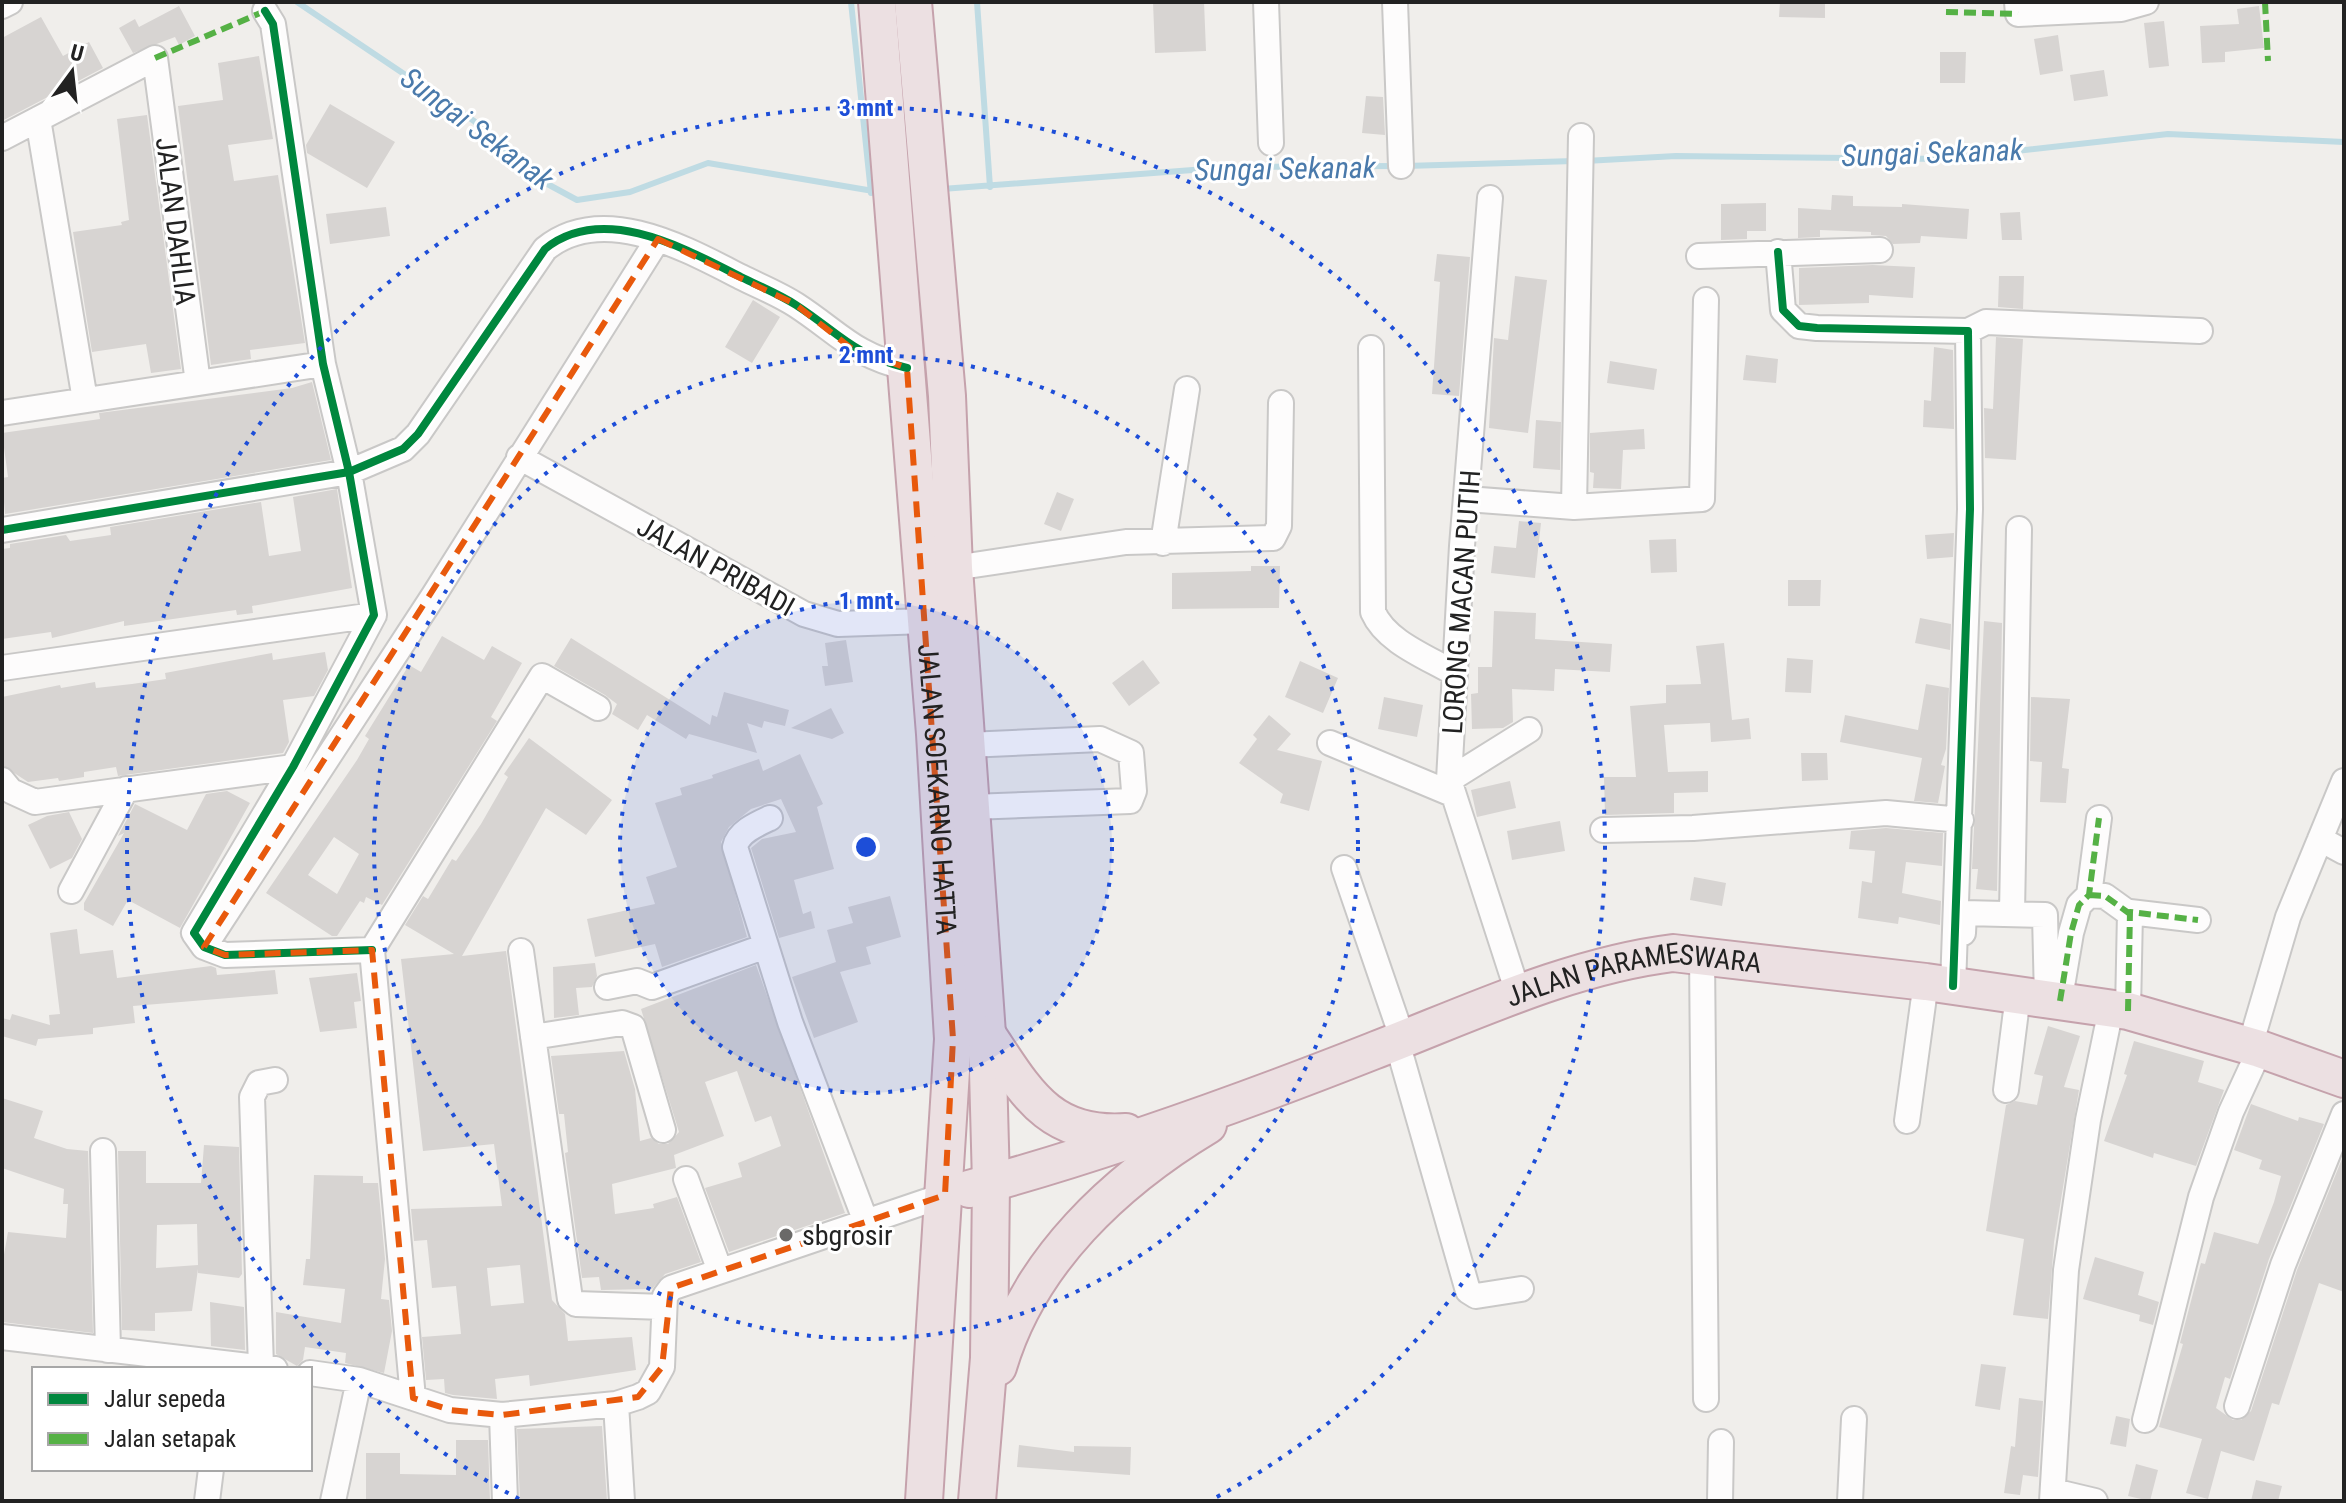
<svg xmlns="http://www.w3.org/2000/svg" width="2346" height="1503" font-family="'Roboto Condensed',sans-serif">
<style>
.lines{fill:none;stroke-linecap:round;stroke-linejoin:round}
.stream{stroke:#bfdbe3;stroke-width:6}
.building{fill:#d7d4d2;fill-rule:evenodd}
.minor-casing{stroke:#c9c8c7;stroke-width:28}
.highway-casing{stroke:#c5a2ac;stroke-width:40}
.minor{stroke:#fdfcfc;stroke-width:24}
.highway{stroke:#ece0e2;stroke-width:36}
.quiet{stroke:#55b145;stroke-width:6;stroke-dasharray:12 6;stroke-linecap:butt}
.cycleway-casing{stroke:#fff;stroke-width:13}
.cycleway{stroke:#00873e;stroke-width:8}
.marked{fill:none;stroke:#e8590c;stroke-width:6;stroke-dasharray:16 10;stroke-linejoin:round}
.ring{fill:none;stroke:#1d4ed8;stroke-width:4;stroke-dasharray:4 8}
.poi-dot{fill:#6a6968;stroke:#fff;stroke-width:3}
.labels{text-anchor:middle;stroke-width:6;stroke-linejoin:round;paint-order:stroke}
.street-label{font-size:28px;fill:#222;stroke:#fff}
.poi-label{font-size:28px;fill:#222;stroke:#fff;text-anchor:start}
.water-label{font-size:30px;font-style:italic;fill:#4a7aab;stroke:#fff}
.centre{fill:#1d4ed8;stroke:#fff;stroke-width:4}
.ring-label{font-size:24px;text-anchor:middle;font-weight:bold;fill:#1d4ed8;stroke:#fff;stroke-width:6;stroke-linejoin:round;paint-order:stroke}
</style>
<rect width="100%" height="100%" fill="#f0eeeb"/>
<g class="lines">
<path class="stream" d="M297,2L474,121L540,180L577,200L630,192L708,163L879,192
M851,2L871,193
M977,2L990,187
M1585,161L1676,156L1946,159L2168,134L2344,142
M1405,166L1574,161
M942,189L1232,167L1394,166"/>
</g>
<path class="building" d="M1153,2H1204L1206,51L1155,53Z
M1780,2H1825V18L1779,17Z
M179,6L195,36L179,45L175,37L133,53L119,28L135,19L139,27Z
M2259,6L2264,48L2225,52V62L2202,63L2200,26L2239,24L2237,9Z
M41,17L63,56L89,42L103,68L2,121V38Z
M2164,21L2169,66L2149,68L2144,23Z
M2058,35L2063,71L2040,75L2034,39Z
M1940,52H1966L1965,83H1940Z
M259,56L273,139L228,145L234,181L278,175L305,343L250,350L251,359L211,365L178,106L223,100L218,63Z
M2104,70L2108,96L2074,101L2070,75Z
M1366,96L1383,97L1385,135L1362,133Z
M330,104L395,142L367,188L307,153L306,145Z
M147,115L181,369L151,373L146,344L92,352L73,232L122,225L121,222L129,220L117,119Z
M1832,195L1853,196V206L1902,207V204L1969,209L1967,239L1921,236L1920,243L1893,244L1886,236L1871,235V232L1820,230V237L1798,238V208L1831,210Z
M1766,203V231H1747V239L1721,240V204Z
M386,207L390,236L330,244L326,214Z
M2020,212L2022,240H2002L2000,213Z
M1437,254L1470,257L1459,396L1432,394L1440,282L1434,281Z
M1873,265L1915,267L1913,298L1869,295V303L1799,305V268Z
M1515,276L1547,280L1528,433L1489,428L1494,338L1508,340Z
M1999,276H2024L2023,309L1998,307Z
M753,300L780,317L752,363L725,347Z
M1996,337L2023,339L2016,460L1985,458L1984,408L1993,409Z
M1934,347L1953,350L1954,429L1923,427L1924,400L1931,401Z
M1746,355L1778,359L1776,383L1743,380Z
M1610,361L1657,369L1654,390L1607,383Z
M312,382L331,460L5,514L2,478L8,477L2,433L100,419L99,413L292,388Z
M1536,420L1561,422L1560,470L1533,468Z
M1644,429L1645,449L1623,450L1621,489L1593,488L1594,473L1590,472V433Z
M337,489L352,588L252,606L253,613L237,615L236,610L124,626V621L52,638L51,632L2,639V549L10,548V544L66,535L70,541L111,535L110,527L261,502L269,556L301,551L293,497Z
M1057,492L1074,499L1061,531L1044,524Z
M1519,521L1541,523L1535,578L1491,573L1494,546L1516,548Z
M1954,533L1953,557L1927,559L1925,535Z
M1676,539L1677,572L1651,573L1649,540Z
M1251,566H1280L1279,608L1172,609V573L1251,571Z
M1788,580H1821L1820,606H1788Z
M1494,611L1536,613L1535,639L1612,644L1610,672L1555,669L1554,691L1512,689L1513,722L1503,728L1472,729L1471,694L1478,693V667H1492Z
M1920,618L1951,624L1950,650L1915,643Z
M1984,621L2002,623L1997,891L1976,889L1978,869H1972Z
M442,636L484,660L492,646L522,663L491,717L497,721L382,905L366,897L364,903L360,901L337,936H332L266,893L357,760L369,739L365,736L409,665L421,672ZM334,837L359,854L337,894L308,875Z
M571,638L710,725L712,715L717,717L724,692L789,710L785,726L764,721L762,728L747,723L757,753L689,734L686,739L647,715L638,730L612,714L617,704L605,695L554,666Z
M846,640L853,682L825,686L822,666H828L825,643Z
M1724,643L1732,720L1749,718L1751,739L1711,742L1710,723L1664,725L1668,772L1708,771V792L1674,793V813L1605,815L1604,777H1636L1630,706L1666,703V685L1701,684L1696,646Z
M325,652L328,670L314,696L283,700L289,742L283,753L118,776L116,767L84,772V777L59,781L58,778L28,782L2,765V697L60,685L61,688L95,682L96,688L132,684L166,679L165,673L272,653L273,660Z
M1787,658L1813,660L1811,693L1785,692Z
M1143,660L1160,683L1129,706L1112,683Z
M1300,661L1338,678L1323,713L1285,697Z
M1926,684L1949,688L1946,749L1941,765L1945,766L1938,803L1914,801L1922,758L1840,742L1845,715L1918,730Z
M1384,697L1423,705L1417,737L1378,729Z
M2031,697L2070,699L2062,768L2069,769L2066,803L2040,802L2042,762L2030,761Z
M831,708L844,733L832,739L791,728Z
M1269,715L1291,734L1277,750L1322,761L1309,811L1280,803L1283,794L1239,763L1257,739L1253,735Z
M529,738L612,800L586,835L546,808L462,956L506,951L552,1300L565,1314L568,1341L632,1337L636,1370L530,1386L529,1375L495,1379L497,1399L453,1395L445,1393L444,1379L426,1380L422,1337L461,1334L456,1286L432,1288L427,1240L414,1241L411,1209L502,1206L494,1144L423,1151L401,959L454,954L405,925L423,896L428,899L452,859L456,861L481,824L508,777L504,774ZM520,1265L524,1303L491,1306L487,1268Z
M1801,753H1827L1828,780L1802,781Z
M800,754L823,804L817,807L834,869L794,880L803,914L811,911L815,928L779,938L751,848L762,839L796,832L781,799L751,809L729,827L721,842L747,937L662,967L655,944L595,957L587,919L655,904L646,877L677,867L655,803L682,795L680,788L713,778L712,775L759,759L763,771Z
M1510,781L1516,808L1477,817L1471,790Z
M227,791L250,803L180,928L128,900L113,926L84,910V903L124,833L118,836L135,804L187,830L206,794Z
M69,812L82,839L72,858L50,869L28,825L47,816Z
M1560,821L1565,851L1512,860L1507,831Z
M1886,828L1943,833L1942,866L1906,862L1902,893L1941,901L1940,925L1899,917L1898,924L1858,918L1862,881L1872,883L1875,851L1849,849L1851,831Z
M1694,877L1726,883L1722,906L1690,900Z
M890,896L901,937L866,947L871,964L840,972L858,1022L814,1038L792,977L836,962L827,930L853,923L848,907Z
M77,929L80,954L113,950L117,978L211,966L216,968L217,975L275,970L278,994L133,1006L135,1023L93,1028V1034L38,1039L36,1046L2,1036V1018L10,1020L12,1014L50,1025L49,1015L60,1014L50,933Z
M595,963L597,976L592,987L576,988L579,1015L554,1018L553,967Z
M756,965L845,1213L729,1252L705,1188L742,1177L738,1163L781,1146L771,1116L755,1122L737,1071L705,1082L724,1136L674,1155L676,1168L612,1184L615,1214L654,1208L653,1204L677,1197L701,1262L665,1274L652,1289L601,1290L599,1277L582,1278L565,1153L568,1152L564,1114H559L551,1056L624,1051L635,1089L640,1141L651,1138L659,1144H668L679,1132L641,1009Z
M357,973L361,1001L354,1002L357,1028L320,1032L309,978Z
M2048,1026L2080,1036L2064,1087L2079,1090L2054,1242L2048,1319L2013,1315L2024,1239L1986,1231L2006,1105L2015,1101L2037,1105L2043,1076L2034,1074Z
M2134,1041L2204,1061L2198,1082L2224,1090L2196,1166L2154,1153L2153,1158L2104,1141L2127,1075L2124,1074Z
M2,1098L43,1111L34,1138L67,1149L88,1151L93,1333L2,1322V1266L8,1232L66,1238L68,1204H63L64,1189L2,1168Z
M2251,1104L2298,1121L2299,1117L2324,1124L2269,1259L2230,1379L2225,1377L2216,1408L2233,1420H2241L2251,1411L2297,1270L2344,1154V1292L2319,1283L2279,1405L2272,1403L2254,1461L2221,1451L2208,1499L2186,1493L2202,1439L2159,1427L2183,1344L2180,1343L2201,1263L2205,1264L2214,1232L2258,1244L2274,1202L2281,1176L2259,1169L2262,1160L2234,1150Z
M204,1145L239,1147L242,1274L239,1278L198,1273V1269L192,1311L155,1313V1331L122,1330L118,1151H146V1183H201ZM197,1224L198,1265L156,1268L157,1225Z
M314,1175L363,1176V1183H378L385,1259L381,1299L389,1300L392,1331L384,1373L345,1363L346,1353L305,1347L303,1360L297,1366L276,1354V1312L341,1323L345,1289L303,1285L306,1259H310Z
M2095,1257L2144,1272L2138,1295L2159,1302L2153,1325L2139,1321L2140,1315L2083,1299Z
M210,1302L244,1307L245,1350L211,1346Z
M1981,1364L2006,1367L2000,1410L1975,1406Z
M2019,1398L2043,1401L2038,1477L2023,1475L2020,1495L2004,1493L2011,1446L2015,1447Z
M2116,1416L2130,1419L2126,1447L2110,1444Z
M602,1426L607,1501H520L517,1429Z
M456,1440H488L490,1501H366V1453H400V1474L456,1475Z
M1019,1445L1074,1452V1446L1131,1447L1130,1475L1017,1467Z
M2136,1464L2158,1470L2150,1501L2128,1496Z
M2256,1480L2282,1486L2278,1501H2251Z"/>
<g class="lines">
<defs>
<path id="minor" d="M1266,2L1271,143
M1395,2L1401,166
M2017,2L2018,14L2121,9L2146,2
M2,6L10,2
M265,11L273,24L323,364L349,472L374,615L293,767L194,933L204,947L225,955L372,950
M38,119L85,400
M2,138L155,58L198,383
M1490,198L1462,546L1449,780L1519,996
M1778,252L1783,310L1799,326L1817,328L1968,331L1970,509L1953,986
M1699,256L1880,250
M1968,331L1986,322L2200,331
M1371,348L1373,612C1386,642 1427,657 1454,673
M2,413L323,364
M519,457L804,614L838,624L926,621
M1467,499L1574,507L1702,499L1706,300
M1574,507L1581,136
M2,530L349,472L403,449L418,434L545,249C603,202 686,249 741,277C759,286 779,294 796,305C839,333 853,355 907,368
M1163,543L1187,389
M954,568L1126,542L1273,538L1279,526L1281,403
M2,668L374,615
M1330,743L1452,794
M967,745L1100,739L1131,753L1134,791L1130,801L971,807
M2,780L11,791L35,802L293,767
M1449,780L1529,730
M770,818C757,824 738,832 735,847L790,1022L866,1222
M1603,830L1693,828L1886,813L1961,820
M2320,839L2344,852
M1344,868L1403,1040
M71,891L126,789
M2089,895L2105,896L2130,914
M2012,913L2019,529
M1963,933L1964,913L2045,915L2047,999
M204,947L434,595L658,239
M521,951L570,1299L576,1304L664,1307
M1702,954L1706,1399
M607,987L637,981L652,987L766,946
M2060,998L2071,933L2079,905L2089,895L2099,818
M2128,1011L2130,912L2198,920
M533,1037L622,1023L633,1027L663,1130
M1397,1042L1468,1291L1476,1296L1521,1289
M2250,1046L2288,917L2344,781
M2006,1090L2018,995
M1907,1121L1926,982
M103,1151L108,1350
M686,1179L720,1271
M2,1337L275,1369
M261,1367L252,1097L259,1083L275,1080
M310,1373L359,1380L450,1410L502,1415L616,1404L638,1397L648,1392L662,1367L665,1296L671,1288L945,1195
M413,1398L372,950L542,676L598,708
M616,1404L622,1501
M2237,1406L2283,1265L2344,1114
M502,1415L505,1501
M2145,1420L2201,1197L2231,1112L2260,1049
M2053,1491L2095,1501
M207,1501L211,1469
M333,1501L359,1380
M1720,1501L1721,1442
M1850,1501L1854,1419
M2052,1501L2066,1270L2088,1120L2111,1009"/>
<g id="highway">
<path id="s1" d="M877,2L935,734L953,1039L924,1501"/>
<path d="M913,2L947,396L954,568L987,1034L991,1183L989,1358L977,1501"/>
<path d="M987,1034C1026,1092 1048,1137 1126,1132"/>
<path id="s2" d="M969,1189C1106,1152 1241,1103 1373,1051C1469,1014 1569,966 1673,953L1926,982L2128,1011L2260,1049L2344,1079"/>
<path d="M998,1367C1029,1261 1115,1181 1208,1125"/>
</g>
</defs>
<use href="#minor" class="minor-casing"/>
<use href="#highway" class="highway-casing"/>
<use href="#minor" class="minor"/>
<use href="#highway" class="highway"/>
<path class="quiet" d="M2265,2L2268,61
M1946,12L2018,14
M155,58L265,11
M2089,895L2105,896L2130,914
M2060,1001L2071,933L2079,905L2089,895L2099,818
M2128,1011L2130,912L2198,920"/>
<defs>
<path id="cycleway" d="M265,11L273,24L323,364L349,472L374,615L293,767L194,933L204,947L225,955L372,950
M1778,252L1783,310L1799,326L1817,328L1968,331L1970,509L1953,986
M2,530L349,472L403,449L418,434L545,249C603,202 686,249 741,277C759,286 779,294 796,305C839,333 853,355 907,368"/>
</defs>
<use href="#cycleway" class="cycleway-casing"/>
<use href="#cycleway" class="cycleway"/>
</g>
<path class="marked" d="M658,239L795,304L851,348L907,368L953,1039L945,1195L671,1288L662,1367L638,1397L502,1415L450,1410L413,1398L372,950L225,955L204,947Z"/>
<circle cx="866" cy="847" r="246" fill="#1d4ed8" fill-opacity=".12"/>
<g class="ring">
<circle cx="866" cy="847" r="246"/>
<circle cx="866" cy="847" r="492"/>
<path d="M519 1499A739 739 0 1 1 1213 1499"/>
</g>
<circle class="poi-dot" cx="786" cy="1235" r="8"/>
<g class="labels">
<g class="street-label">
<text transform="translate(176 221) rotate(83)" y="10">JALAN DAHLIA</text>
<text transform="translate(716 566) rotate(29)" y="10">JALAN PRIBADI</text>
<text transform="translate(1461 602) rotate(-86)" y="10">LORONG MACAN PUTIH</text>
<text dy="10" stroke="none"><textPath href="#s1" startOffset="790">JALAN SOEKARNO HATTA</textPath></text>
<text dy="10" stroke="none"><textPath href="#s2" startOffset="702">JALAN PARAMESWARA</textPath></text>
</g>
<g class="poi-label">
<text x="802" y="1245">sbgrosir</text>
</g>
<g class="water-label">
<text transform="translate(477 129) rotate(37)" y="10">Sungai Sekanak</text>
<text transform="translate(1932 153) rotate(-2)" y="10">Sungai Sekanak</text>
<text transform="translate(1285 169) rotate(-1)" y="10">Sungai Sekanak</text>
</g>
</g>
<circle cx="866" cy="847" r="12" class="centre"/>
<g class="ring-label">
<text x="866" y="116">3 mnt</text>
<text x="866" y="363">2 mnt</text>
<text x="866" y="609">1 mnt</text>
</g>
<rect width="2346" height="1503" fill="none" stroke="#222222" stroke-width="8"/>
<rect x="32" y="1367" width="280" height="104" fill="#ffffff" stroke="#a7a7a7" stroke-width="2"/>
<rect x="48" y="1393" width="40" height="12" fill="#00873e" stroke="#a7a7a7" stroke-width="2"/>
<text x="104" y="1407" font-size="24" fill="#222222">Jalur sepeda</text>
<rect x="48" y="1433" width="40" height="12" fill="#55b145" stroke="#a7a7a7" stroke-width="2"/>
<text x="104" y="1447" font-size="24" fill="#222222">Jalan setapak</text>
<g transform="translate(72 72) rotate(15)" stroke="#ffffff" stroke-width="6" paint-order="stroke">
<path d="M0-6L14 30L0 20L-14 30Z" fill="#222222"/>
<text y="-12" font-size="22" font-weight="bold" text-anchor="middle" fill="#222222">U</text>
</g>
</svg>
